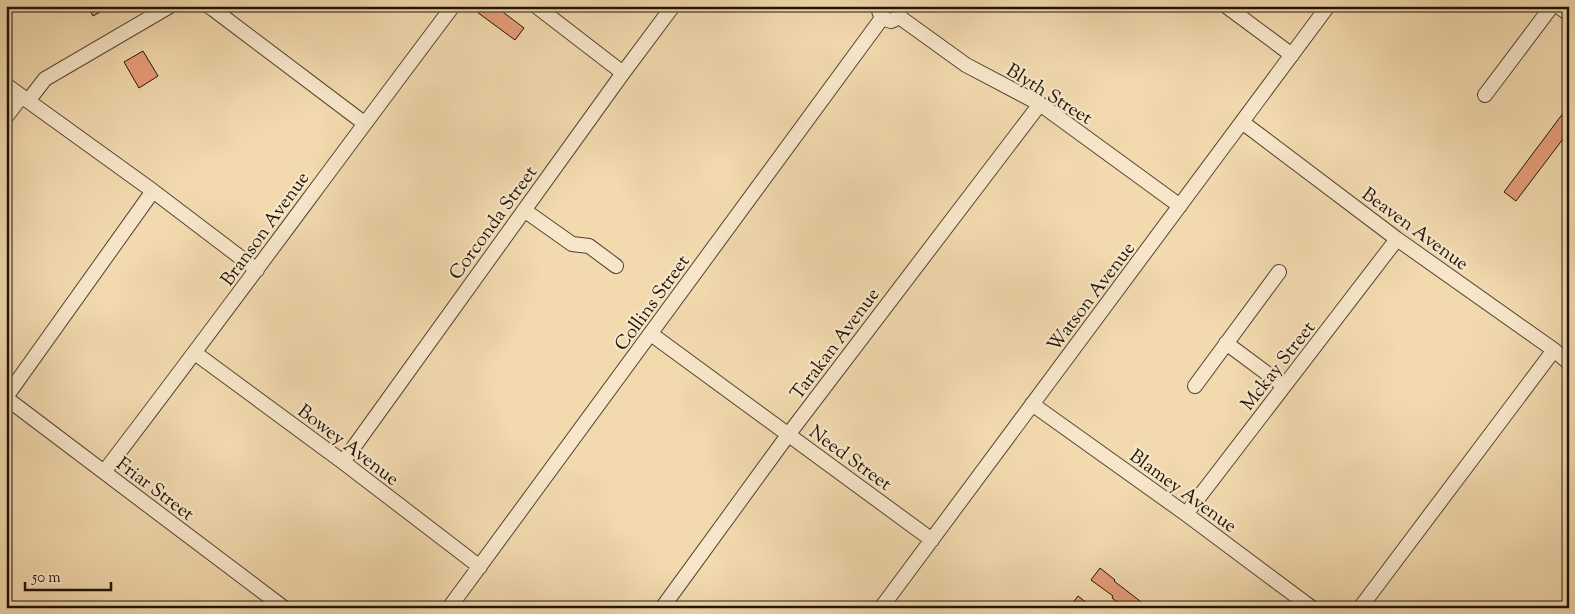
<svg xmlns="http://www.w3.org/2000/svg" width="1575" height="614" font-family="'Sorts Mill Goudy',serif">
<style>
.building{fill:#e79d79;stroke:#201406}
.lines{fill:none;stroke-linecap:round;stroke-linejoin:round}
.minor-casing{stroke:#544530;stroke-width:16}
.minor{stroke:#f7e6ca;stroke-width:14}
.labels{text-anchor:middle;stroke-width:4.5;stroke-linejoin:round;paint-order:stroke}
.street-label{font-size:19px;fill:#201406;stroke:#f7e6ca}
</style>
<rect width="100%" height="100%" fill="#f2d9ae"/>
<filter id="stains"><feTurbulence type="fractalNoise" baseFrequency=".004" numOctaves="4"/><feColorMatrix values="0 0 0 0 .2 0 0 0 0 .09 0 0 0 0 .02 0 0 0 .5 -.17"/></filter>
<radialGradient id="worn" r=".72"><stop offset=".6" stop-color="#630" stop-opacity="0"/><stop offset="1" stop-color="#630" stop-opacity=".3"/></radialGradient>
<path class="building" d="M87,6H111L93,16Z
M482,6H495L524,28L515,40L477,12Z
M143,51L158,76L139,88L124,62Z
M1564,112L1569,116V131L1516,201L1504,192Z
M1100,568L1115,580L1114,581L1149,608H1125L1112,598L1113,596L1091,580Z
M1078,596L1093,608H1069Z"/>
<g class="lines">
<defs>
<path id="minor" d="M208,6L213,9L364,123
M536,6L623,73
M879,6V11L882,18L891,21C898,19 901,14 900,6
M1226,6L1292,55
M1558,6L1569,14
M898,16L966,65L1040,104L1180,206
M6,85L153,191L257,270
M1485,95L1552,6
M28,101L45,79L170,6
M6,117L21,97
M1242,122L1397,239L1554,350L1569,363
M524,210L572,244L589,246L616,266
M651,334L932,540
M1226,343L1284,386
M195,353L343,462L480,567
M1195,386L1279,272
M6,397L153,191
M6,398L284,608
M1032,404L1186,514L1312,608
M343,462L623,73L673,6
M104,472C222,318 336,161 453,6
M1186,514L1397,239
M449,608L882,18
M662,608L788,435L1040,104
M881,608L1328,6
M1360,608L1554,350"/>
</defs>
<use href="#minor" class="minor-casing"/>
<use href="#minor" class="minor"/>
</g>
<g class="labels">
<g class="street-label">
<text transform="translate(1050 93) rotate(32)" y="7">Blyth Street</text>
<text transform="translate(492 222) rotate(-54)" y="7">Corconda Street</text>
<text transform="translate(264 228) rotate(-54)" y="7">Branson Avenue</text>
<text transform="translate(1416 228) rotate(36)" y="7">Beaven Avenue</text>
<text transform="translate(1090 296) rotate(-53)" y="7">Watson Avenue</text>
<text transform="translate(651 302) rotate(-54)" y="7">Collins Street</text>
<text transform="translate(834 343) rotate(-53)" y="7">Tarakan Avenue</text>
<text transform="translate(1277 365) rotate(-52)" y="7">Mckay Street</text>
<text transform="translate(349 444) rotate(37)" y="7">Bowey Avenue</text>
<text transform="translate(851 457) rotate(36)" y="7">Need Street</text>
<text transform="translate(156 488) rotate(37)" y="7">Friar Street</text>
<text transform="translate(1184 490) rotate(36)" y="7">Blamey Avenue</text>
</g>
</g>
<rect width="1575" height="614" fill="none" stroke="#f2d9ae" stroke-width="25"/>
<rect x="8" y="8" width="1560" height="599" fill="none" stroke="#201406" stroke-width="2.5"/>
<rect x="12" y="12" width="1550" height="589" fill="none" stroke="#201406"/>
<path d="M25 582v8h86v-8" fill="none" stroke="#201406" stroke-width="2.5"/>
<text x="32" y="582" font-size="15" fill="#201406" stroke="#f7e6ca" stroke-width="4" paint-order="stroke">50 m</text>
<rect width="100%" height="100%" filter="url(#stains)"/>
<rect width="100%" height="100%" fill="url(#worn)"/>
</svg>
